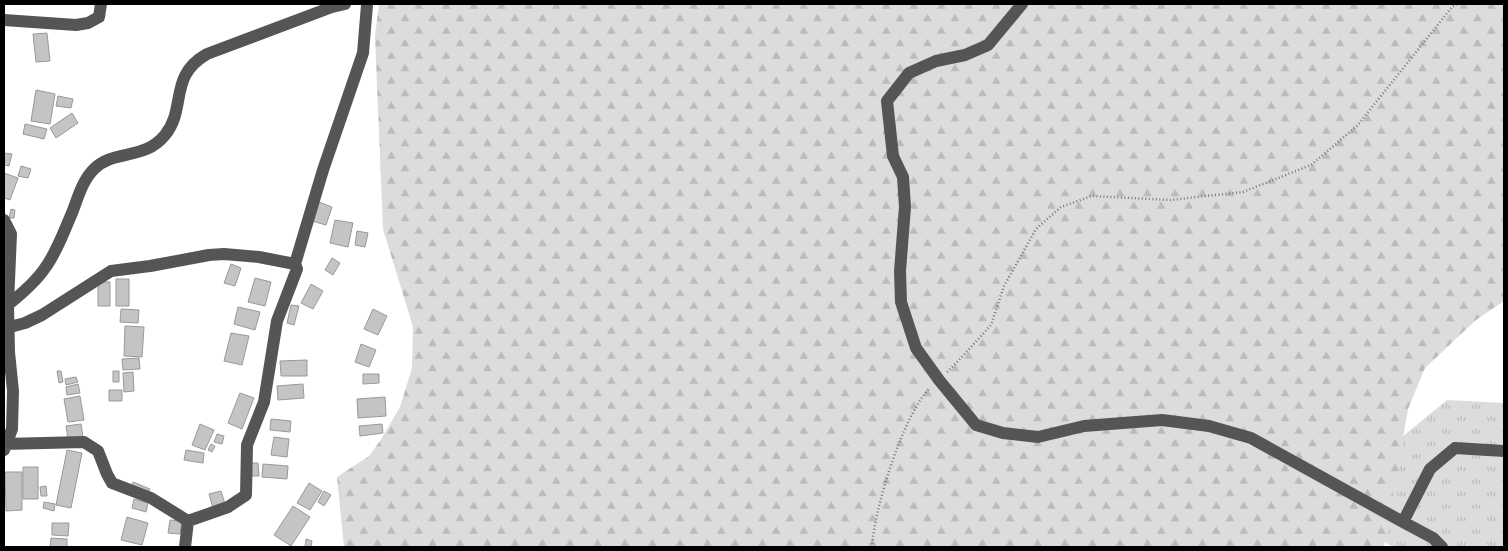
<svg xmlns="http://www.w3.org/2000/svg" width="1508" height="551" font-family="'Golos Text',sans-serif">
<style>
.grass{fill:url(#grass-tufts)}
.forest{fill:url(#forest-firs)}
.building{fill:#c4c4c4;stroke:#999}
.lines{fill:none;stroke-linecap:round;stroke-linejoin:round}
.path{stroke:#777;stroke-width:2.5;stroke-dasharray:1 2.5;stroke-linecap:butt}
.minor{stroke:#555;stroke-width:12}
</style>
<defs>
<pattern id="grass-tufts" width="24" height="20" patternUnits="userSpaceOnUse" patternTransform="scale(1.25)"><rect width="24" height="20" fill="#dcdcdc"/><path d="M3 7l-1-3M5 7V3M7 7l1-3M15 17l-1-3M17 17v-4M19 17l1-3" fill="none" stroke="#bbb"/></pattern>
<pattern id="forest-firs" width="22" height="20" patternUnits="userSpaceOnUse" patternTransform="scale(1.25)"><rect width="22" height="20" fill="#dcdcdc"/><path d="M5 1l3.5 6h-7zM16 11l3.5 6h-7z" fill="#bbb"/></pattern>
</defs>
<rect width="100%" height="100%" fill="#fff"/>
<path class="grass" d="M1447,400L1504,403V547H1392L1347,514L1385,451Z"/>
<path class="forest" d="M379,4H1504V301L1476,320L1425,368L1408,409L1384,547H344L337,477L369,456L380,441L400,407L412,368L413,327L383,229L375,36Z"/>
<path class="building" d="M47,33L50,61L36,62L33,34Z
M36,90L55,94L50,124L31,121Z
M58,96L73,99L71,108L56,106Z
M72,113L78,123L56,138L50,128Z
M25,124L47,129L44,139L23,134Z
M4,153L12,154L9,166L4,165Z
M21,166L31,169L28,178L18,176Z
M4,173L18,178L10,200L4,198Z
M319,202L332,207L326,225L312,221Z
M11,209L15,210L14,218H9Z
M335,220L353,223L348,247L330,243Z
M357,231L368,233L365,247L355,245Z
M332,258L340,263L333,275L325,270Z
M231,264L241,268L235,286L224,283Z
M255,278L271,282L265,306L248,302Z
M116,279H129V306H116Z
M98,282H110V306H98Z
M311,284L323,291L313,309L301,303Z
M291,305L299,306L294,325L287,323Z
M238,307L260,312L255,330L234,324Z
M121,309L139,310L138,323L120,322Z
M373,309L387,316L378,335L364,329Z
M125,326L144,327L142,357L124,356Z
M231,333L249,336L242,365L224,361Z
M361,344L376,350L369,367L355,362Z
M139,358L140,369L123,370L122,359Z
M307,360V376H281L280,361Z
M57,371H61L63,382L59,383Z
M113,371H119V382H113Z
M133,372L134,391L124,392L123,373Z
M363,374H379V383L363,384Z
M76,377L78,382L66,385L65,379Z
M78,384L80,393L67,395L66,387Z
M303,384L304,398L278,400L277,386Z
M109,390H122V401H109Z
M240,393L254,398L242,429L228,423Z
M80,396L84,420L68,422L64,399Z
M385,397L386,416L358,418L357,399Z
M271,419L291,421L290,432L270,430Z
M81,424L83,437L68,439L66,426Z
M200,424L214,430L205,450L192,445Z
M382,424L383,433L360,436L359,426Z
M217,434L224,436L222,444L214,442Z
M274,437L289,439L287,457L271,455Z
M211,444L215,446L212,452L208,450Z
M67,450L82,453L71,508L56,505Z
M186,450L204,453L203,463L184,460Z
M248,463H258L259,476H248Z
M263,464L288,466L287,479L262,477Z
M23,467H38V499H23Z
M5,472H22V510L6,511Z
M133,482L150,489L147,494L131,487Z
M309,483L322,491L310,510L297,503Z
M46,486L47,496H41L40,487Z
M221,491L225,504L213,508L209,494Z
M324,491L331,495L324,506L318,502Z
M134,499L148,503L146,512L132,508Z
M44,502L55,504L54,511L43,508Z
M293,506L310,517L291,546L274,535Z
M127,517L148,523L142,545L121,540Z
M170,520L182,521L180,534L168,533Z
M52,523H69L68,536L52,535Z
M51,538L67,539V547H50Z
M306,539L312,541L311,547H305Z"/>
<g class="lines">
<path class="path" d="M947,372L961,358L991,325L1004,286L1036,229L1061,207L1092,196L1170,200L1243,192L1311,165L1357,126L1452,7L1457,4
M872,547C874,510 903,414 930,388"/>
<path class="minor" d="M1022,4L988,45L965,55L936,61L909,73L887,101L893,156L903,177L905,207L900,271L901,302L916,348L939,380L976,425L1003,433L1038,437L1084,426L1162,420L1209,426L1251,438L1403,522
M4,20L76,25L88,23L99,17L101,4
M4,220L11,234L8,304L9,352L13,391L12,429L4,450
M4,308C18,297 35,283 45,268C57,252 64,231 72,213C78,198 82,181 94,169C114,149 144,161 165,135C187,108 168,76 207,54L332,7L345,4
M10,327L25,323L42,315L111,271L150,266L209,255L224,254L259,257L295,264
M4,444L84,442L98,451L107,474L112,483L151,498L188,521
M188,521L228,507L246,495L247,445L264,402L277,321L297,269L295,264L323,170L363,53L367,5
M185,547L188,521
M1442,547L1433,538L1403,522L1430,469L1455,448L1504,451"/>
</g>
<rect width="1508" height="551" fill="none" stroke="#000000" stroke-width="10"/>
</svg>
